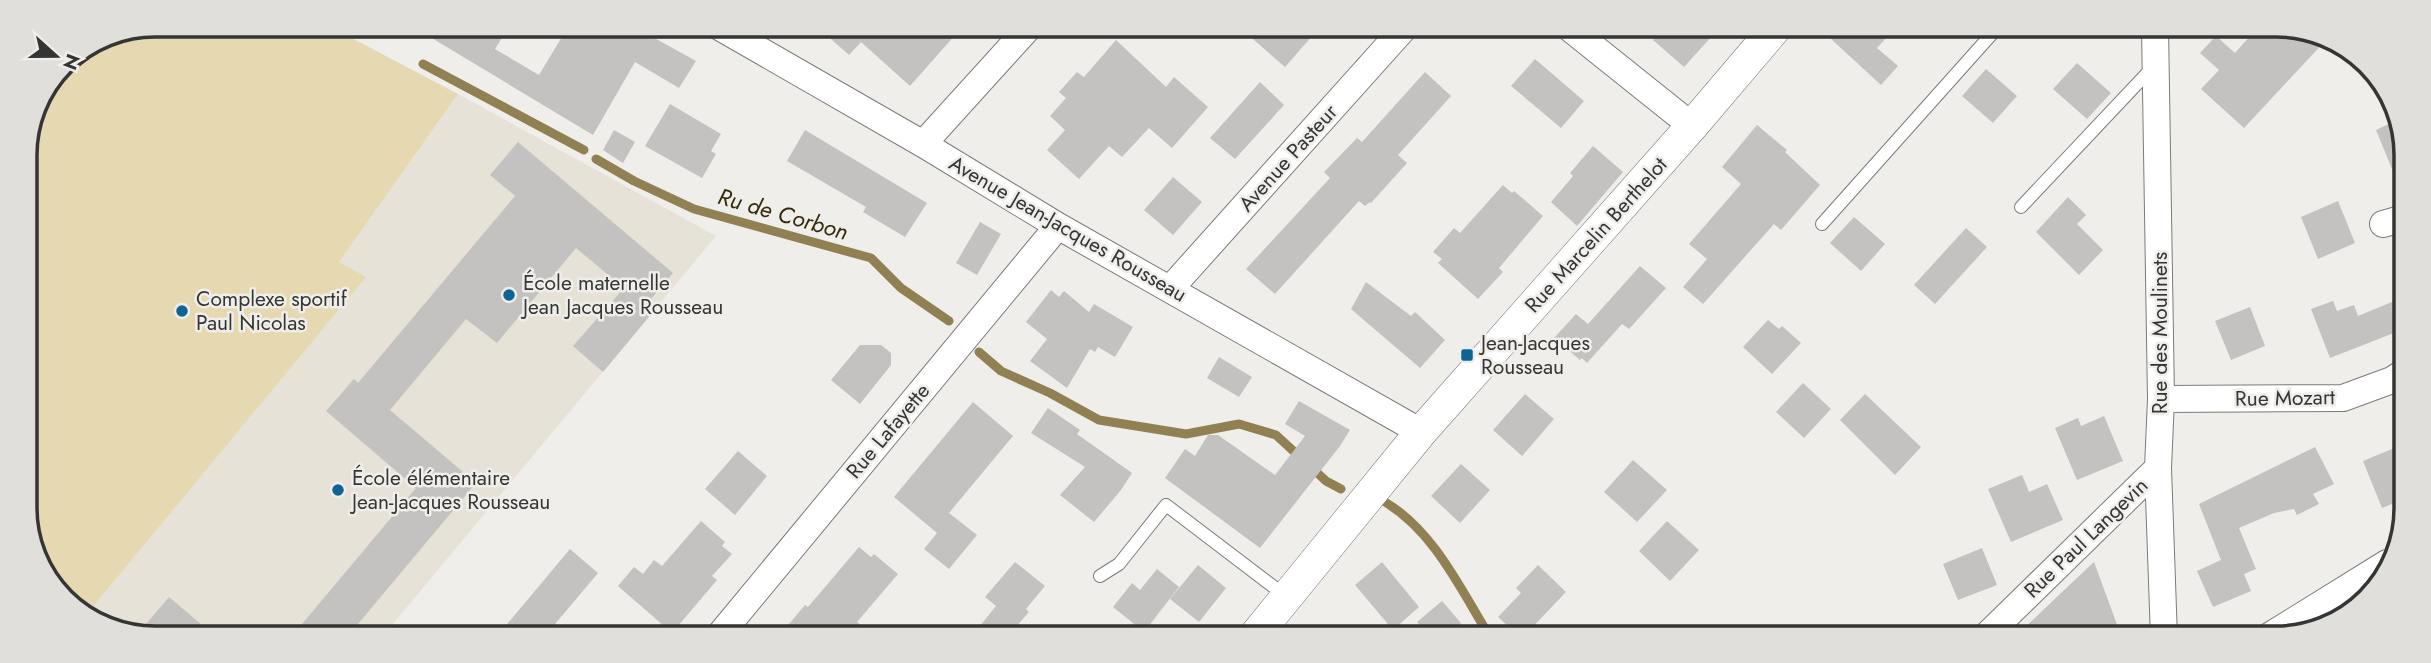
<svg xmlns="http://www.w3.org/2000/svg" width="2431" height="663" font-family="Jost,sans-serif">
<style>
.built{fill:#e6e2d8}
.green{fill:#e6d9b2}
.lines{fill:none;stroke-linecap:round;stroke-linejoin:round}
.stream{stroke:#918152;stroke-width:9}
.building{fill:#c3c2c0}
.service-casing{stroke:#7c7b79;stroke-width:14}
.minor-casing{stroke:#7c7b79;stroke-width:28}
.tertiary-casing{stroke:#7c7b79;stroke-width:33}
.service{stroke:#fff;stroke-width:12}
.minor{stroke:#fff;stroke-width:26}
.tertiary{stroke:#fff;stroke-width:32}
.poi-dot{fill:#0d6495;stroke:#efeeeb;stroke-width:2.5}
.labels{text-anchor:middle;stroke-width:5;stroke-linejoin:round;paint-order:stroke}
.street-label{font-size:21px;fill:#353533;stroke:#efeeeb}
.poi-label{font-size:21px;fill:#353533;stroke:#efeeeb;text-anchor:start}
.water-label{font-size:23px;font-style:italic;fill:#342a0c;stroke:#efeeeb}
.rim{fill:none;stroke:#353533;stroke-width:3.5}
</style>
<rect width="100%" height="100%" fill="#efeeeb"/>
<path class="built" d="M458,94L716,236L383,636H129L87,614L365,278L339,262Z"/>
<path class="green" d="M155,25H327L458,94L339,262L366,277L87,614L62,600L27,534L25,147L63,62L105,34Z"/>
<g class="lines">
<path class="stream" d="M423,64L584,150
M596,159L634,181L694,209L871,258L901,288L949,321
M979,352L1001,371L1050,393L1099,420L1186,434L1239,424L1276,435L1301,458
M1311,467L1326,481L1341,489
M1385,502C1434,531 1461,590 1490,637"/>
</g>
<path class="building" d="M410,25H510L495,49L539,75L569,25H631L696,61L679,88L635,62L593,135Z
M815,25H964L910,86L861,42L849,55Z
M1238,26H1321L1285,67Z
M1665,26H1721L1684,67L1653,40Z
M1817,26L1896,27L1877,48L1898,66L1881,85Z
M2258,27H2302L2326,40L2244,128L2201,89L2219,70L2200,53L2216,36L2235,53Z
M1116,40L1166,87L1174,77L1208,107L1172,148L1149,128L1122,157L1109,146L1079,179L1047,150L1065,130L1050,116L1066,98L1059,92L1077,72L1084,77Z
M1535,59L1584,101L1561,128L1511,86Z
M2077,63L2111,93L2087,119L2053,89Z
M1986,69L2017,96L1993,123L1962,96Z
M1425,72L1451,96L1398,155L1407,163L1371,203L1370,202L1365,206L1359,201L1275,294L1246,269L1330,178L1324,172L1357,138L1362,142Z
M1260,82L1284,105L1235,159L1210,138Z
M670,104L721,134L711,151L716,154L702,178L645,146Z
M2399,119L2404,129L2403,196L2376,130Z
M1757,125L1787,150L1785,152L1820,185L1781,230L1774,224L1703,304L1683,287L1707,259L1689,244L1741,184L1722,167Z
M614,130L635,142L623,163L603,150Z
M805,130L927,203L905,237L863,212L866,207L787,161Z
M518,142L673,273L645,306L653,312L603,372L573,346L624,288L576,248L497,343L466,319L390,410L476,483L348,636H292L416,488L326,411L354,379L358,383L515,196L490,175Z
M1593,146L1623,172L1577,226L1551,202L1573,176L1570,173Z
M1173,177L1202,202L1173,235L1144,210Z
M1503,185L1512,193L1514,191L1543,216L1499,268L1503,272L1478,299L1438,263L1442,259L1433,252L1454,228L1460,233Z
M2068,197L2086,215L2077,224L2103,250L2079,275L2036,232Z
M2338,201L2355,243L2318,259L2301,217Z
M1854,217L1885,244L1861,271L1830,243Z
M980,222L1001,234L977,275L956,263Z
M1966,228L1987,247L1935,304L1914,285Z
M1640,266L1666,288L1629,329L1622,324L1587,363L1582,358L1580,360L1554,338L1576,314L1588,324Z
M1366,282L1411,316L1415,312L1445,340L1420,368L1351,309Z
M1051,290L1059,297L1064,291L1089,312L1094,304L1133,327L1115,357L1098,347L1095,352L1090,349L1067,388L1030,361L1047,339L1026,322Z
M2404,297V329L2330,358L2311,309L2333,301L2337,311L2354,305L2358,316Z
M2250,307L2265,346L2231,360L2215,321Z
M1768,320L1779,329L1782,326L1801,343L1772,374L1743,347Z
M860,345H881L891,353V365L860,404L831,380Z
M1219,357L1252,377L1239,397L1207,378Z
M1803,383L1831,409L1804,438L1776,412Z
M1525,394L1554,419L1522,456L1493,430Z
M1865,394L1921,447L1895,475L1840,420Z
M1299,401L1350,430L1340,446L1260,548L1165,478L1185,449L1195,456L1208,435H1218L1275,475L1305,436L1285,424Z
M973,402L1013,436L949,513L977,535L949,569L924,549L937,533L894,497Z
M1048,408L1080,430L1077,434L1132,473L1121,490L1117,487L1121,490L1094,522L1060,495L1085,467L1031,433Z
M2104,416L2123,461L2077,480L2055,428L2078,418L2081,426Z
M2404,444V499L2382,508L2363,461Z
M2315,447L2334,484L2313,494L2319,504L2297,515L2294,509L2274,513L2239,528L2256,569L2244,574L2251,591L2213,607L2197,571L2221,560L2199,504Z
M738,451L767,476L735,515L705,489Z
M1633,460L1667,490L1637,522L1604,492Z
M1461,464L1490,490L1460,523L1431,496Z
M2022,475L2029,492L2047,484L2063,520L2011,542L1988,489Z
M701,521L725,542L722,546L732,554L712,576L717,580L672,633L618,586L634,567L643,574L654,560L662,566Z
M1667,521L1699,550L1670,581L1639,551Z
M859,547L871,557L874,554L898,574L857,622L876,637H778L805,605L808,607Z
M1982,548L1997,585L1958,600L1943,564Z
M570,549L598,573L545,636H497Z
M1015,562L1045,586L1026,609L1029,612L1007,637H971L996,606L985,597Z
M1382,562L1419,607L1393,630L1355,585Z
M2094,562L2122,638H2014L2061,593Z
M1198,565L1226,588L1199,622L1170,599Z
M1538,565L1566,592L1523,637H1520L1498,617L1521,593L1516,588Z
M1157,569L1179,587L1144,632L1113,607L1132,583L1140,590Z
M169,597L215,636H136Z
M1442,601L1461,623L1445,637H1431L1417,622Z"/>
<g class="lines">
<defs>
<path id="service" d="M2021,207L2153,67
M1822,224L1998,27
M1100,576L1119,564L1166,505L1287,597"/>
<path id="minor" d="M716,25L923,144L1058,226L1421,432
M1567,26L1692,126
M2155,27L2161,399L2158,468L2164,638
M923,144L1030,26
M2383,224L2404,218
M1170,289L1406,26
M2161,399L2343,398L2392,380L2404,372
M718,637L1058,226
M1984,638L2158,468
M2266,638L2387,563"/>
<path id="tertiary" d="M1254,637L1421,432L1692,126L1777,26"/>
</defs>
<use href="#service" class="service-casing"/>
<use href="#minor" class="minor-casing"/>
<use href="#tertiary" class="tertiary-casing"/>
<use href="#service" class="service"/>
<use href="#minor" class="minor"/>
<use href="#tertiary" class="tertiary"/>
</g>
<g class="poi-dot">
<circle cx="509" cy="295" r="7"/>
<circle cx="182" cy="311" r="7"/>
<rect x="1460" y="348" width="14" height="14" rx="3.5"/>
<circle cx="338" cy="490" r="7"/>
</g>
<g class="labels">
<g class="street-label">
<text transform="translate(1288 158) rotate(-48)" y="7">Avenue Pasteur</text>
<text transform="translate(1068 229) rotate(30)" y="7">Avenue Jean-Jacques Rousseau</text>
<text transform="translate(1596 235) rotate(-48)" y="7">Rue Marcelin Berthelot</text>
<text transform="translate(2160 333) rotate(-90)" y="7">Rue des Moulinets</text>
<text transform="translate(2285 398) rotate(-1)" y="7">Rue Mozart</text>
<text transform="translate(888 431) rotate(-50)" y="7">Rue Lafayette</text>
<text transform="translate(2086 538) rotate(-44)" y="7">Rue Paul Langevin</text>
</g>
<g class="poi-label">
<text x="523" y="290">École maternelle<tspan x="523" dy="24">Jean Jacques Rousseau</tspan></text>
<text x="196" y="306">Complexe sportif<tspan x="196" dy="24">Paul Nicolas</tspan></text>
<text x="1481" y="350">Jean-Jacques<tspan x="1481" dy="24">Rousseau</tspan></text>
<text x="352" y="485">École élémentaire<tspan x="352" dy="24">Jean-Jacques Rousseau</tspan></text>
</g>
<g class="water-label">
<text transform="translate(783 214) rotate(16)" y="8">Ru de Corbon</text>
</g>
</g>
<path d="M0 0H2431V663H0ZM155 37H2276A118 118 0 0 1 2394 155V508A118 118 0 0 1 2276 626H155A118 118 0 0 1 37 508V155A118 118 0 0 1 155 37Z" fill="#e0dfdc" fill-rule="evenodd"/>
<path class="rim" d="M155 37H2276A118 118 0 0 1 2394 155V508A118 118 0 0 1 2276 626H155A118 118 0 0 1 37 508V155A118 118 0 0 1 155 37Z"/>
<g transform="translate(56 56) rotate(111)" stroke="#efeeeb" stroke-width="5" paint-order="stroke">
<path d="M0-5L12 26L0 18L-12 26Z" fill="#353533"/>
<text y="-10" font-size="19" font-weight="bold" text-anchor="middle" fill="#353533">N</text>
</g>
</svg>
